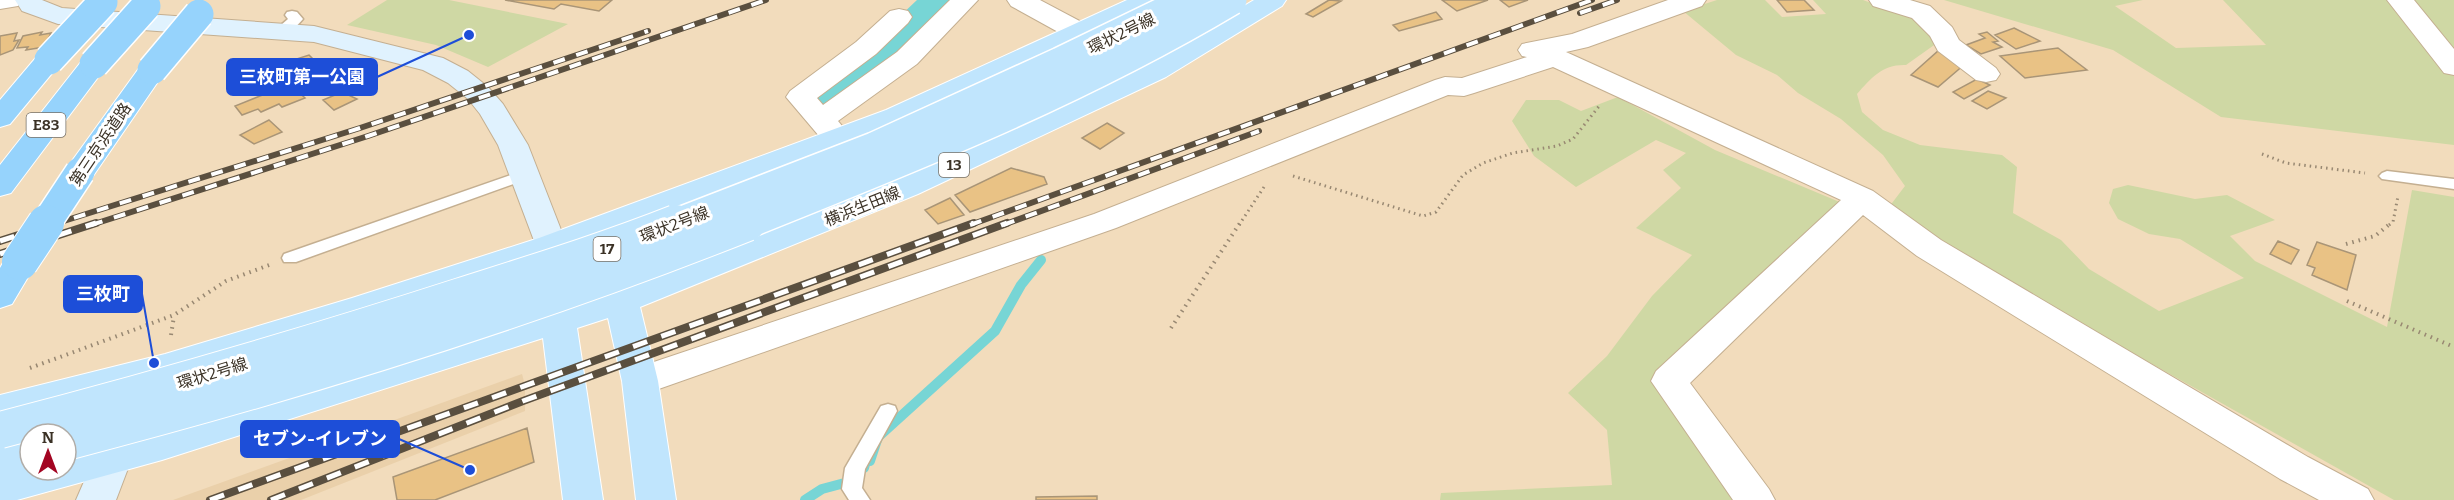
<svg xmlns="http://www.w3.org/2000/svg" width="2454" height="500" font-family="Bitter,'Noto Sans JP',serif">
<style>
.built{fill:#ead0aa}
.green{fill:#cfd8a4}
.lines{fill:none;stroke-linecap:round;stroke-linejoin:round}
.stream{stroke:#77d5d5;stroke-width:10}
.river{fill:#77d5d5;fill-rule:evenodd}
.building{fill:#e9c285;stroke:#a99577;stroke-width:1.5}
.lane-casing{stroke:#c4af91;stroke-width:3}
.street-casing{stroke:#c4af91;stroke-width:2}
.secondary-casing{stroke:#c4af91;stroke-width:2}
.primary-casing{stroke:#fff;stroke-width:2}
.highway-casing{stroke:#fff;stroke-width:2}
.path-far1{stroke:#988872;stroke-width:3;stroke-dasharray:1.5 4;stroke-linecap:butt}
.path{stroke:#988872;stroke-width:4;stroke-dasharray:1.5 5;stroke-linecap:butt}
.lane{fill:#fff;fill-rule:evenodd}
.street{fill:#fff;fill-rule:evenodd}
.secondary{fill:#e0f2fe;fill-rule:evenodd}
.primary{fill:#c0e5fd;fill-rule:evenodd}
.highway{fill:#96d3fc;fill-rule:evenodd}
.rail-far1-casing{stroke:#5a4f3f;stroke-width:6}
.rail-casing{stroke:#5a4f3f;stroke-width:8}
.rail-far1{stroke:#fff;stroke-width:4;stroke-dasharray:12;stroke-linecap:butt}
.rail{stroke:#fff;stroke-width:5;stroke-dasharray:15;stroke-linecap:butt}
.primary-bridge-far1-casing{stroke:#fff;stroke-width:32;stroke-linecap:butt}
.primary-bridge-casing{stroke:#fff;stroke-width:38;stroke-linecap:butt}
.highway-bridge-far1-casing{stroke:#fff;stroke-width:32;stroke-linecap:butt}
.highway-bridge-casing{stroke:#fff;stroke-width:38;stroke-linecap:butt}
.primary-bridge-far1{stroke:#c0e5fd;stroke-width:29}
.primary-bridge{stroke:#c0e5fd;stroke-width:36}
.highway-bridge-far1{stroke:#96d3fc;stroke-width:29}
.highway-bridge{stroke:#96d3fc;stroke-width:36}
.labels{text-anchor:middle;stroke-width:6;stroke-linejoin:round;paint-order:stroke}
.shield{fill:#fff;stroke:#767067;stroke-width:1.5}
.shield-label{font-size:15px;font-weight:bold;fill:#3b3226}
.street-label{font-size:16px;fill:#3b3226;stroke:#fff}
.leader{fill:none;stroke:#1d4ed8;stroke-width:2}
.callout-dot{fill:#1d4ed8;stroke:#fff;stroke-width:2}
.callout{fill:#1d4ed8;stroke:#1d4ed8;stroke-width:2}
.callout-label{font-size:18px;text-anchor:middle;font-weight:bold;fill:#fff}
</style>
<rect width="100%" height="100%" fill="#f2dcbc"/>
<path class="built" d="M522,374L525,385V411L301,500H173Z"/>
<path class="green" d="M387,0H449L568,24L488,67L436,45L347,25Z
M1717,0H1765L1782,17L1826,14L1813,0H1863L1915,19L1937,43L1906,65C1883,64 1871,78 1857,94L1862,112L1883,130L1920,145L2002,155L2017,167L2013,213L2061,240L2089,269L2159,311L2244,278L2180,239L2149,234L2118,219L2109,203L2113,189L2128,185L2195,199L2227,195L2275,220L2230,236L2255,261L2387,327L2412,190L2454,197V500H2394L1937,243L1889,207L1905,186L1883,155L1841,119L1798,93L1777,75L1736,55L1683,11Z
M1944,0H2143L2115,6L2176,48L2266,45L2223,0H2454V145L2221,117L2113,50Z
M1618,97L1715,150L1842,203L1658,380L1741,500H1440L1441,493L1612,485L1607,430L1568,393L1607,356L1652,296L1692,255L1636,228L1681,188L1663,170L1686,153L1656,140L1576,187L1534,156L1512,121L1526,100H1559L1581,111Z"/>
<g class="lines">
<path class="stream" d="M864,468L866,461H870L878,437L995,331L1021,285L1041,260
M805,500L822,489L852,481"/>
<path class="river" d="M917,0H966L912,57L843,109L825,113L807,109L800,98L807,87L878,37Z"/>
</g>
<path class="building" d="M505,0H612L599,11L561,4L554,9Z
M1329,0L1341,1L1313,17L1306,14Z
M1442,0H1488L1457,11Z
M1500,0H1528L1509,7Z
M1777,0H1804L1814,10L1787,12Z
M1436,12L1442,19L1399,31L1393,25Z
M2014,28L2040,41L2016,49L1995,35Z
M42,32L40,35L51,33L44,47L26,50L28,47L17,48L23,36Z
M1987,32L1998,41L1993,42L2002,47L1981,54L1966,45L1985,38L1979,34Z
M17,33L14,41L19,40L13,50L0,55V36Z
M2058,48L2087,70L2025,78L2000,56Z
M1938,51L1965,64L1938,87L1911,75Z
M309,55L316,62L286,73L281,64Z
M369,69L375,74L329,95L323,91Z
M1977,79L1990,85L1964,99L1953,92Z
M290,84L305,98L282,107L279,104L261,112L258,109L242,115L235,106Z
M1988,91L2006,98L1987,109L1972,101Z
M342,92L357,99L334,110L323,100Z
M269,120L282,132L254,144L240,135Z
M1107,123L1124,133L1100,149L1082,138Z
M1011,168L1044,177L1047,184L970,212L955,195Z
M950,198L964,215L938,224L925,210Z
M2278,241L2299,250L2291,264L2270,254Z
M2317,242L2356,255L2347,290L2312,275L2315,268L2307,265Z
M527,428L534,462L435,500H397L393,477Z
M1097,496V500H1036V497Z"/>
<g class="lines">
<defs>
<path id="lane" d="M292,11L297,12L303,19C296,27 286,38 275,35L273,32L288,19L285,15L287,12Z
M525,170L530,172L533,175L530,178L296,262H284L282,258L284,254Z
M2387,171L2454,179V189L2382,179L2379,176L2382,173Z
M888,404L895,406L897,411L865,469L862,488L870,500H849L842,489L845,468L881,406Z"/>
<path id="street" d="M0,0H22L18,6L0,9Z
M950,0H978L917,64L838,121L851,137L847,143L836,146L825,143L786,97L790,91L856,42L890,11L899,9L908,11L912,17L908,23L876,54L817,98L823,105L897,52Z
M1007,0H1040L1089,26L1093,32L1089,38L1079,40L1069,38L1011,6Z
M1668,0H1706L1702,6L1588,47L1566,52L1873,191L1941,240L2308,457L2368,489L2374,500H2319L2280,479L1917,256L1863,215L1690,383L1769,489L1775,500H1733L1651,381L1656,371L1841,200L1553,67L1474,93L1464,96L1448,95L1116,228L653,391L640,395L627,391L622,381L627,371L1094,214L1435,80L1445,77L1462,78L1527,57L1522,56L1518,50L1522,44L1572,34Z
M1869,0H1910L1930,6L1952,27L1959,40L1996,68L2000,74L1996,80L1986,82L1976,80L1938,51L1930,36L1912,18L1873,6Z
M2387,0H2414L2454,49V75L2444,73Z"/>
<path id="secondary" d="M15,0H42L62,8L314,26L443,58L468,71L488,87L503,104L528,145L565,240L590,259L595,267L590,275L578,278L566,275L539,254L498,145L480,114L468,99L448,83L423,70L314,42L58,24L22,11Z
M113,443L127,447L132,458L116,500H76L99,447Z"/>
<path id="primary" d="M1127,0H1161L1157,6L906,122L563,254L376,316L165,380L0,423V395L165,354L352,298L539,238L886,110Z
M1254,0H1286L1282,6L1166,77L918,194L640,307L658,381L676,500H636L622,381L608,318L577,328L603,500H563L543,338L162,460L17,500H0V445L30,437V470H66V456L162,430L540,314L538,299L543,291L555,287L567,291L573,304L609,293L896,180L1146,65Z"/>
<path id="highway" d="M49,52L59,54L63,60L10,124L0,127V100L39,54Z
M94,56L104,58L108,64L11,193L0,196V165L84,58Z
M152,62L162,64L166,70L91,179L80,182L69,179L65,172L69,165L142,64Z
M20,251L32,254L37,262L12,304L0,308V268L8,254Z"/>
</defs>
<use href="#lane" class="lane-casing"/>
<use href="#street" class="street-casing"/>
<use href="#secondary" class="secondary-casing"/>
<use href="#primary" class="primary-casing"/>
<use href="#highway" class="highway-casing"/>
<path class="path-far1" d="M2262,154L2286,163L2365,173
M1293,176L1423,216L1436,212L1463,175L1483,163L1513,153L1557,146L1573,139L1600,105
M1239,225L1264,187
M2389,225L2393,222L2398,196"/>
<path class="path" d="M2346,244L2375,236L2391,223
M2347,301L2454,347
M1171,328L1240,223
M171,335L174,316
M30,368L174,315L226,281L269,265"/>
<use href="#lane" class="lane"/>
<use href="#street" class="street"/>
<use href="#secondary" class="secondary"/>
<use href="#primary" class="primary"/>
<use href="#highway" class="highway"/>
<defs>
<path id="rail-far1" d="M1580,13L1617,0
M51,225L360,128L648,31
M91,225L368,136L766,0
M970,225L1592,0
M1003,225L1259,131"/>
<path id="rail" d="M0,241L56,223
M0,254L96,223
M210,500L974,223
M271,500L523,401L1007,223"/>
</defs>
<use href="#rail-far1" class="rail-far1-casing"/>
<use href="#rail" class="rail-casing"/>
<use href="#rail-far1" class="rail-far1"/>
<use href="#rail" class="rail"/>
<defs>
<path id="primary-bridge-far1" d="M672,225L874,147L1060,62L1188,0
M744,225C910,159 1078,92 1232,0"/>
<path id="primary-bridge" d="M0,430C155,390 309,345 461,296C533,273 605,251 676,223
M66,442C297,382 526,311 747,223"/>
<path id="highway-bridge-far1" d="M49,60L103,2
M94,64L146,6
M152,70L199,14
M45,225L80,172"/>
<path id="highway-bridge" d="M20,262L46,223"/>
</defs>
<use href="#primary-bridge-far1" class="primary-bridge-far1-casing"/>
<use href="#primary-bridge" class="primary-bridge-casing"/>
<use href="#highway-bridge-far1" class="highway-bridge-far1-casing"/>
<use href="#highway-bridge" class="highway-bridge-casing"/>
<use href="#primary-bridge-far1" class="primary-bridge-far1"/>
<use href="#primary-bridge" class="primary-bridge"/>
<use href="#highway-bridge-far1" class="highway-bridge-far1"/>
<use href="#highway-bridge" class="highway-bridge"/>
</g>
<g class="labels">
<g class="shield">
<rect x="26.5" y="113" width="39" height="24" rx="4.5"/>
<rect x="939" y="153" width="30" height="24" rx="4.5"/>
<rect x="593.5" y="237" width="27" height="24" rx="4.5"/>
</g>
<g class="shield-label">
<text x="46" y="130">E83</text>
<text x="954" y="170">13</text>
<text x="607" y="254">17</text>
</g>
<g class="street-label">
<text transform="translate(1121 33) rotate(-26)" y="6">環状2号線</text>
<text transform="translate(100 144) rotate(-56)" y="6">第三京浜道路</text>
<text transform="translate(862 206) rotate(-22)" y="6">横浜生田線</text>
<text transform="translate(674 224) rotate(-21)" y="6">環状2号線</text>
<text transform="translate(212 373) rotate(-17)" y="6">環状2号線</text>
</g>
</g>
<path class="leader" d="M469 35L377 77M154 363L142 294M470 470L399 439"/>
<g class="callout-dot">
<circle cx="469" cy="35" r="6"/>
<circle cx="154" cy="363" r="6"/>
<circle cx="470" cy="470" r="6"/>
</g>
<g class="callout">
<rect x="227" y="59" width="150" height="36" rx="6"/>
<rect x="64" y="276" width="78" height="36" rx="6"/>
<rect x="241" y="421" width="158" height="36" rx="6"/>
</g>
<g class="callout-label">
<text x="302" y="83">三枚町第一公園</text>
<text x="103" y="300">三枚町</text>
<text x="320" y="445">セブン-イレブン</text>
</g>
<g transform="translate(48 452)"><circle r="28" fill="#ffffff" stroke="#b1ada8" stroke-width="1.5"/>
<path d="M0-4.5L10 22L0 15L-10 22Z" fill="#a30522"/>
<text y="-9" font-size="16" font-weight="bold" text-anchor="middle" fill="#3b3226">N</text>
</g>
</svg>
